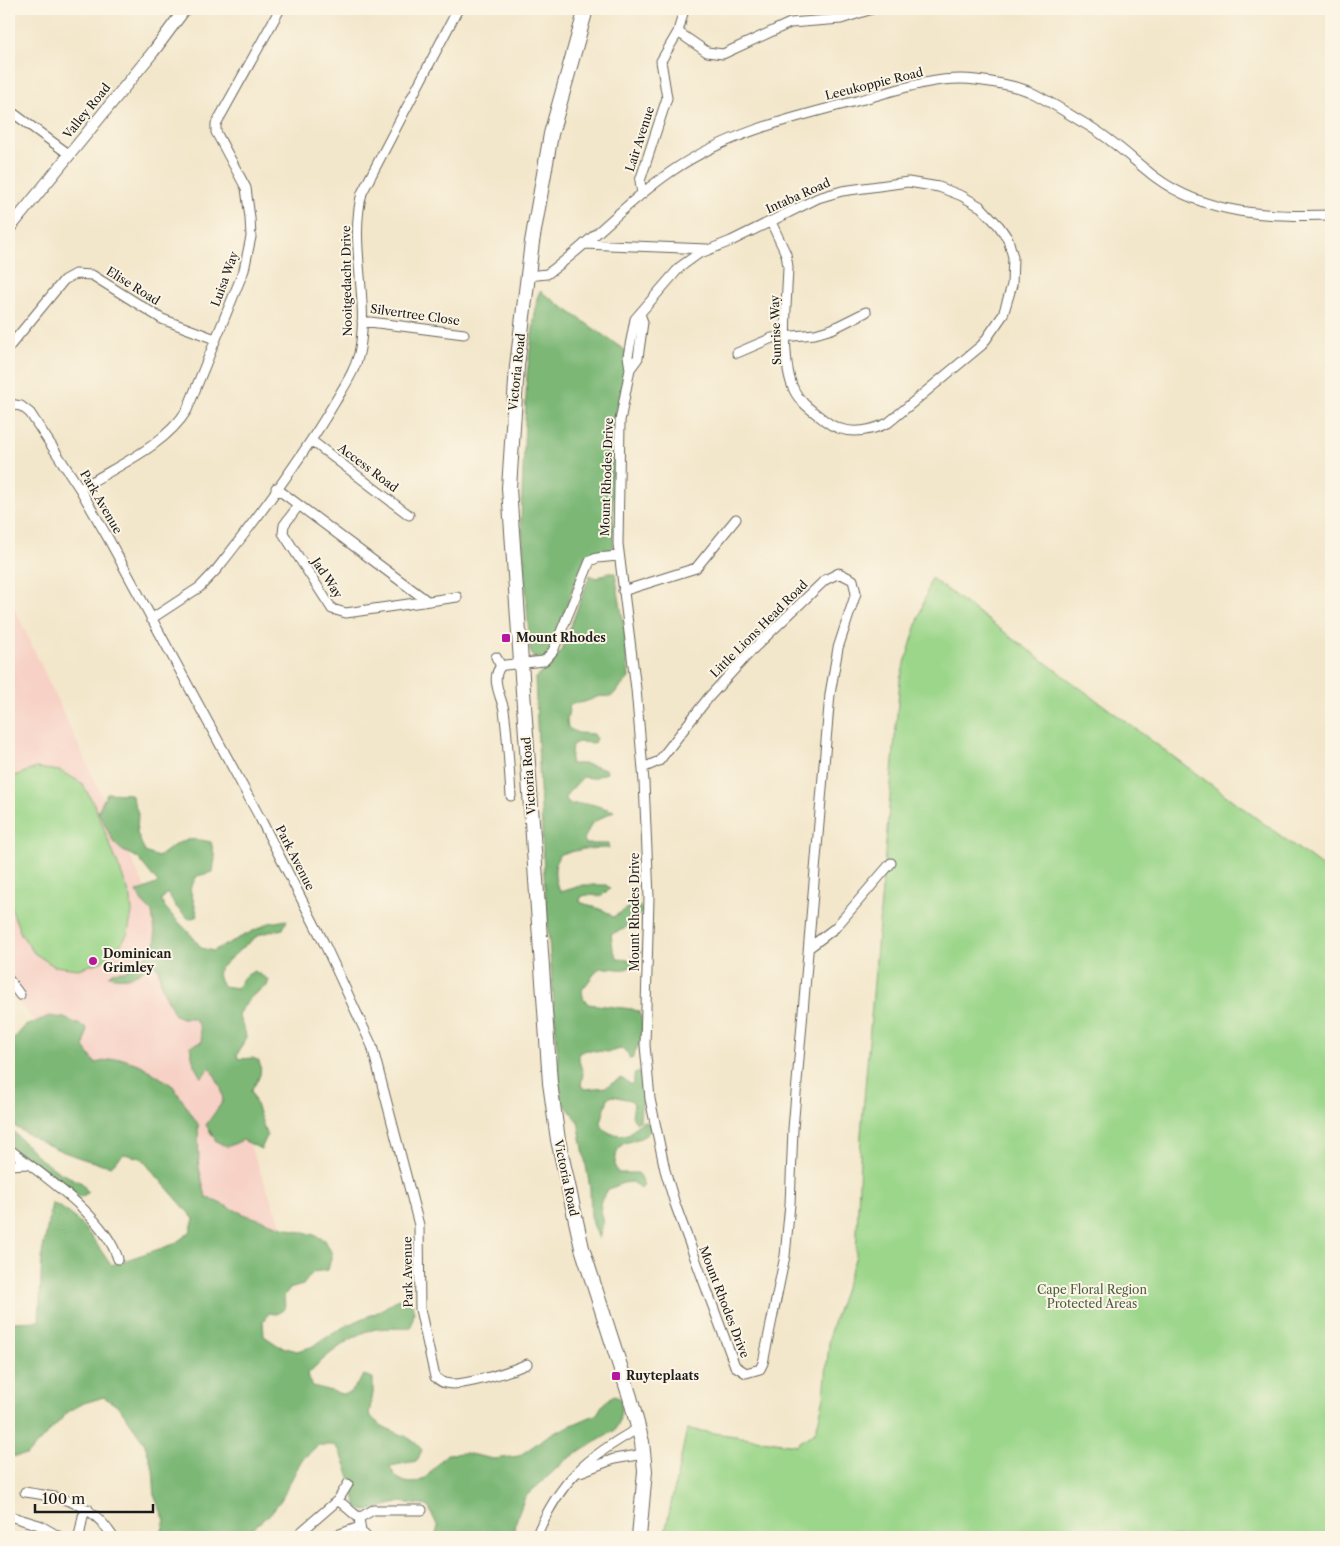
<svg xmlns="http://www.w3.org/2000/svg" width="1340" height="1546" font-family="'Libre Caslon Text',serif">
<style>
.built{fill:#f7d1c6}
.green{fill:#9bd68a;stroke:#5c7953}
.forest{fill:#7cb776;stroke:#4c6a49}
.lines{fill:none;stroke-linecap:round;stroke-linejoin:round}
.minor-casing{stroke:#676359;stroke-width:11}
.tertiary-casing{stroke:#676359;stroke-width:13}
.primary-casing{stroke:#676359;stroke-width:16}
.minor{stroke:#fff;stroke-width:9}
.tertiary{stroke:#fff;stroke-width:11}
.primary{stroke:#fff;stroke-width:14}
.poi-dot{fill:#b5179e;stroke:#fcf5e5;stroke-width:2}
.labels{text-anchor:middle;stroke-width:4;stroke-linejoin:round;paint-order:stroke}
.street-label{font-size:12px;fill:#1c1c1c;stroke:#fcf5e5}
.poi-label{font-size:12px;font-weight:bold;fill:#1c1c1c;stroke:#fcf5e5;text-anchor:start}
.park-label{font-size:12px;fill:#485d42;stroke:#fcf5e5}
</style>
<rect width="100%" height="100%" fill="#fcf5e5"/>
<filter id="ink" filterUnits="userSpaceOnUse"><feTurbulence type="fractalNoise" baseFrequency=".02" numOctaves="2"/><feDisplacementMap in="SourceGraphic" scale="10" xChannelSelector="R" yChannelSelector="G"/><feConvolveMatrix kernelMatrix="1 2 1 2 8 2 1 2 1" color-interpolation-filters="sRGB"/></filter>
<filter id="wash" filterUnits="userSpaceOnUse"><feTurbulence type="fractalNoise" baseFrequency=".0096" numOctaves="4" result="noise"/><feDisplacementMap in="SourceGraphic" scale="20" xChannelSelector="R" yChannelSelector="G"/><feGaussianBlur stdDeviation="1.12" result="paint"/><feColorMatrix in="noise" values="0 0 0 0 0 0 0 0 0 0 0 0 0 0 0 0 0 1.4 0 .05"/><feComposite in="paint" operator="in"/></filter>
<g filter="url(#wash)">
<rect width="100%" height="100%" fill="#f3e7cb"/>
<path class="built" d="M9,596L165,931L293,1254L195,1212L9,991Z"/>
<path class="green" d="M931,578L1331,873V1537H664L687,1429L796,1445L816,1431L824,1397L830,1332L856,1256L861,1134L900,679Z
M36,768L60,771L82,783L94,804L131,898L132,913L128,933L117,950L101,962L78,969L54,966L34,953L21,934L9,903V778Z"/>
<path class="forest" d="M540,291L633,356C606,408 615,493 613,552L591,556L579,572L552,647L544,658H534L530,651L521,518L527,374L537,298Z
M608,573H615L625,632L629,678L611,697C597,695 599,697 587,701C581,704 576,702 570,705L567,720L568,728L578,733L594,734L596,738L594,743L578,742L572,745L570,764H584L606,769L607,773L593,778L583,777L567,794L566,800L569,804H591L614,811L592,823L584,839L586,844H608L609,848L584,849L560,854C553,864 553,882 561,892L583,885H606L610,888L602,896L586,895L581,897L580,902L605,911L613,917L632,906H639L644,911L624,929L611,934L613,949L618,959L630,960L633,957L634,950L639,948L641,953C629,980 616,964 598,969L582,990L583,997L588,1004L632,1009L640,1012C642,1020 644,1035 640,1043C637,1049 634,1050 634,1058L630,1059L627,1052L621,1049L609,1052L587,1050L579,1053V1061L583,1073L581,1085L584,1089L606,1087L621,1078L632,1085L635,1073L639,1072L644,1078L646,1099L641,1107L640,1121L636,1122L632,1116L634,1104L631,1100L613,1096L608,1098L601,1122L603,1129L612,1134L628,1135L636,1126L644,1121L649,1124L651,1130C638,1146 618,1136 616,1157C615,1164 614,1167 618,1173H638L644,1185L641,1189L633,1182L623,1183L607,1190L600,1203L603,1223L599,1239L591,1219L590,1188L578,1121L561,1100L544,874L535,678L553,664L562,649L590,575L597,578Z
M107,793L131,794L138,813L137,833L145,852L158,857C179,841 185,836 211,842L215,858L213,872L197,876L190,889L198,916L189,919L177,908L167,893L161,901C172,919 190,930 201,948L213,951L269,923L287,920L283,929C275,931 266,932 259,935C252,939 220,966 217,973L223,986L237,988L244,977L254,971L269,980L267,986C253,993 246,1002 238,1015L245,1031L246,1038L237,1055L239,1059L253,1058L259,1061C263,1074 259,1079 251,1090L267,1136L261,1149L243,1140L227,1147L216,1141L206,1125L223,1101L221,1087L210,1067L201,1078L194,1065L190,1046L202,1042L199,1026L194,1018H182L175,1015L162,988L158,968L151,963C139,976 126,980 109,976L113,972L124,971L134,965L151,952L156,941L152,912L142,902L137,892L158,883L138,858L123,851L114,843L98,811Z
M49,1016L64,1018L87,1028L84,1047L95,1063L120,1058L141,1065L173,1086L198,1124L199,1168L206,1197L246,1215L296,1231L312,1234L325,1240L332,1254L328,1270L313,1272L303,1285L289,1289L284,1296L285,1309L276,1314L269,1313L263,1321L264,1336L279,1346L297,1351L311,1347L347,1325L378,1312L398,1299L412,1303L414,1313L411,1328C399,1329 384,1327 372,1330C354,1333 319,1361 307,1375L313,1386L342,1394L350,1393L364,1375L373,1378V1393L369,1414C385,1435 406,1429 422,1450L417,1461L390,1466C395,1483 415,1489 428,1475C435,1468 440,1460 447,1454L465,1453L494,1459L519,1456L549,1435L597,1414L603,1404L614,1395L622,1400L619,1423L614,1431L566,1460L525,1497L516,1521L513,1537H435L438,1527L428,1506L401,1502L367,1511L357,1508C352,1485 349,1465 335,1445H318L301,1461L281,1500L270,1514L249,1531L250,1537H160L165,1520L155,1498L153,1469L144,1442L120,1408L104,1397L84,1403L68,1412L27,1455L9,1457V1322L39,1321L42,1254L52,1203C80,1215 94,1241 111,1265L174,1244L190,1232L194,1219L141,1158L124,1154L111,1166C74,1159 40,1143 9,1123V1044L25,1026Z
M9,1127L39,1158L59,1172L82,1183L88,1193L80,1197L55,1183L9,1146Z"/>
</g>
<g filter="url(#ink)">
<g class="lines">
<defs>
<path id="minor" d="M678,32L707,52L723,54L790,23L841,19L872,9
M9,110L70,155
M642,194L640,181L667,98L661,61L678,32L684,9
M584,244L707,249
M527,276L547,274C591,243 627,201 672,171C729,132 795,117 860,100C897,90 938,75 976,80C993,82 1012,85 1028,91C1049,100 1069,115 1089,126C1113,140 1133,160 1155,177C1206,215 1270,217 1331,215
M362,321L464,334
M9,347L64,280L75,274L92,275L162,319L215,339
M737,353L772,338L815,334L832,329L866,312
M630,369L638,358L643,322L640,314
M9,404L21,406L30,413L80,489L108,538L260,818L325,945L372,1046L419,1225L420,1309L435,1377C438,1379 441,1382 445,1383C461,1388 511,1371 527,1364
M312,441L409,515
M276,488L426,600
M80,489C116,466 164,447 187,410L244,270L251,237L250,218L246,188L216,132V124L280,9
M299,505L284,525L283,533L332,609L346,613L457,597
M623,591L696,568L736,519
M151,619L200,587L217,569C259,516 300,461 335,402C345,385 357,368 360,348C369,297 349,243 362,193L458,9
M496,657L501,666
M643,768L659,761L709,697L753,649L825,580L839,573L853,580L856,593L838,648L830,694L793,1129L790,1204L785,1256L763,1363L760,1369L746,1373L735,1366L675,1204L665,1170L650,1099L645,1045L649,897L644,782L636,689L618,544L620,421L630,369L628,356L635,319L680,267L698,254L731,241L818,198L842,191L908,182L939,187L962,196L981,207L999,226L1008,239L1013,257L1012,285L1003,315L982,345L888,423C866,433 844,436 824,420C813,411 800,403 794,390C780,361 787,299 788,267L786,254L771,222
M511,796C509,767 508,738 504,710C501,696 490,678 501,666L505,665L544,661L553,651L590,561L597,558L618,556
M810,947L835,928L891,863
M9,980L20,995
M9,1149C43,1176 105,1216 118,1259
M9,1165L28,1164
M580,1472L614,1459L644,1454
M25,1492C64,1498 91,1502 113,1537
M338,1500L359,1518L361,1532L367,1537
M9,1516L39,1525L60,1537
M359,1518L373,1510H422
M300,1533L338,1500L348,1484
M79,1537L83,1516L88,1509
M331,1537L360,1527
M536,1537C559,1481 587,1457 639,1428"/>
<path id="tertiary" d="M9,229L153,52L185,9"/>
<path id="primary" d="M586,9L551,134L532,242L517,366L509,488L550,1083L558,1140L582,1248L630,1397L642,1442L645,1471L639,1537"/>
</defs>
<use href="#minor" class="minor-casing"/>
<use href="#tertiary" class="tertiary-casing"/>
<use href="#primary" class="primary-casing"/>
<use href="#minor" class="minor"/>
<use href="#tertiary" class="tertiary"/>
<use href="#primary" class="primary"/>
</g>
</g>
<g class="poi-dot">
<rect x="501" y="633" width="10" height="10" rx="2.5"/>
<circle cx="93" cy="961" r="5"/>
<rect x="611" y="1371" width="10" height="10" rx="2.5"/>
</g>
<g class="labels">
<g class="street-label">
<text transform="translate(874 84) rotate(-14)" y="4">Leeukoppie Road</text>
<text transform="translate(87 111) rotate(-51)" y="4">Valley Road</text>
<text transform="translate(640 139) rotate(-72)" y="4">Lair Avenue</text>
<text transform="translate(798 196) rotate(-24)" y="4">Intaba Road</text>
<text transform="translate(225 279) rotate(-70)" y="4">Luisa Way</text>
<text transform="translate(347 281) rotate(-91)" y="4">Nooitgedacht Drive</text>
<text transform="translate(133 286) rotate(32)" y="4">Elise Road</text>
<text transform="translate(415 315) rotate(8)" y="4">Silvertree Close</text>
<text transform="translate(776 330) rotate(-92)" y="4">Sunrise Way</text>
<text transform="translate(517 372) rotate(-84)" y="4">Victoria Road</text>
<text transform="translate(368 468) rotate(37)" y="4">Access Road</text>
<text transform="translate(607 477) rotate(-88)" y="4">Mount Rhodes Drive</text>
<text transform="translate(101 502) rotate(60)" y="4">Park Avenue</text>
<text transform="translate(327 578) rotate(57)" y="4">Jad Way</text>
<text transform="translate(759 629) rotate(-45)" y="4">Little Lions Head Road</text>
<text transform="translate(529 776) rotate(-94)" y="4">Victoria Road</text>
<text transform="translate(295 858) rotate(63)" y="4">Park Avenue</text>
<text transform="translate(635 912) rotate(-90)" y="4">Mount Rhodes Drive</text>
<text transform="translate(566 1178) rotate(78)" y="4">Victoria Road</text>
<text transform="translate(408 1272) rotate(-91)" y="4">Park Avenue</text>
<text transform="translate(724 1302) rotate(69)" y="4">Mount Rhodes Drive</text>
</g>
<g class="poi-label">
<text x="516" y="642">Mount Rhodes</text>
<text x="103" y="958">Dominican<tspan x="103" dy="14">Grimley</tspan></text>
<text x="626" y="1380">Ruyteplaats</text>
</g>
<g class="park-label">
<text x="1092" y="1294">Cape Floral Region<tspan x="1092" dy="14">Protected Areas</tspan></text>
</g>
</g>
<rect width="1340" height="1546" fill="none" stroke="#fcf5e5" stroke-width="30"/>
<path d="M35 1504v8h118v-8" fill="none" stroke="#1c1c1c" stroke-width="2.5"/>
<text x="42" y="1504" font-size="15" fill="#1c1c1c" stroke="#fcf5e5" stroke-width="4" paint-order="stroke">100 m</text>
</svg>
